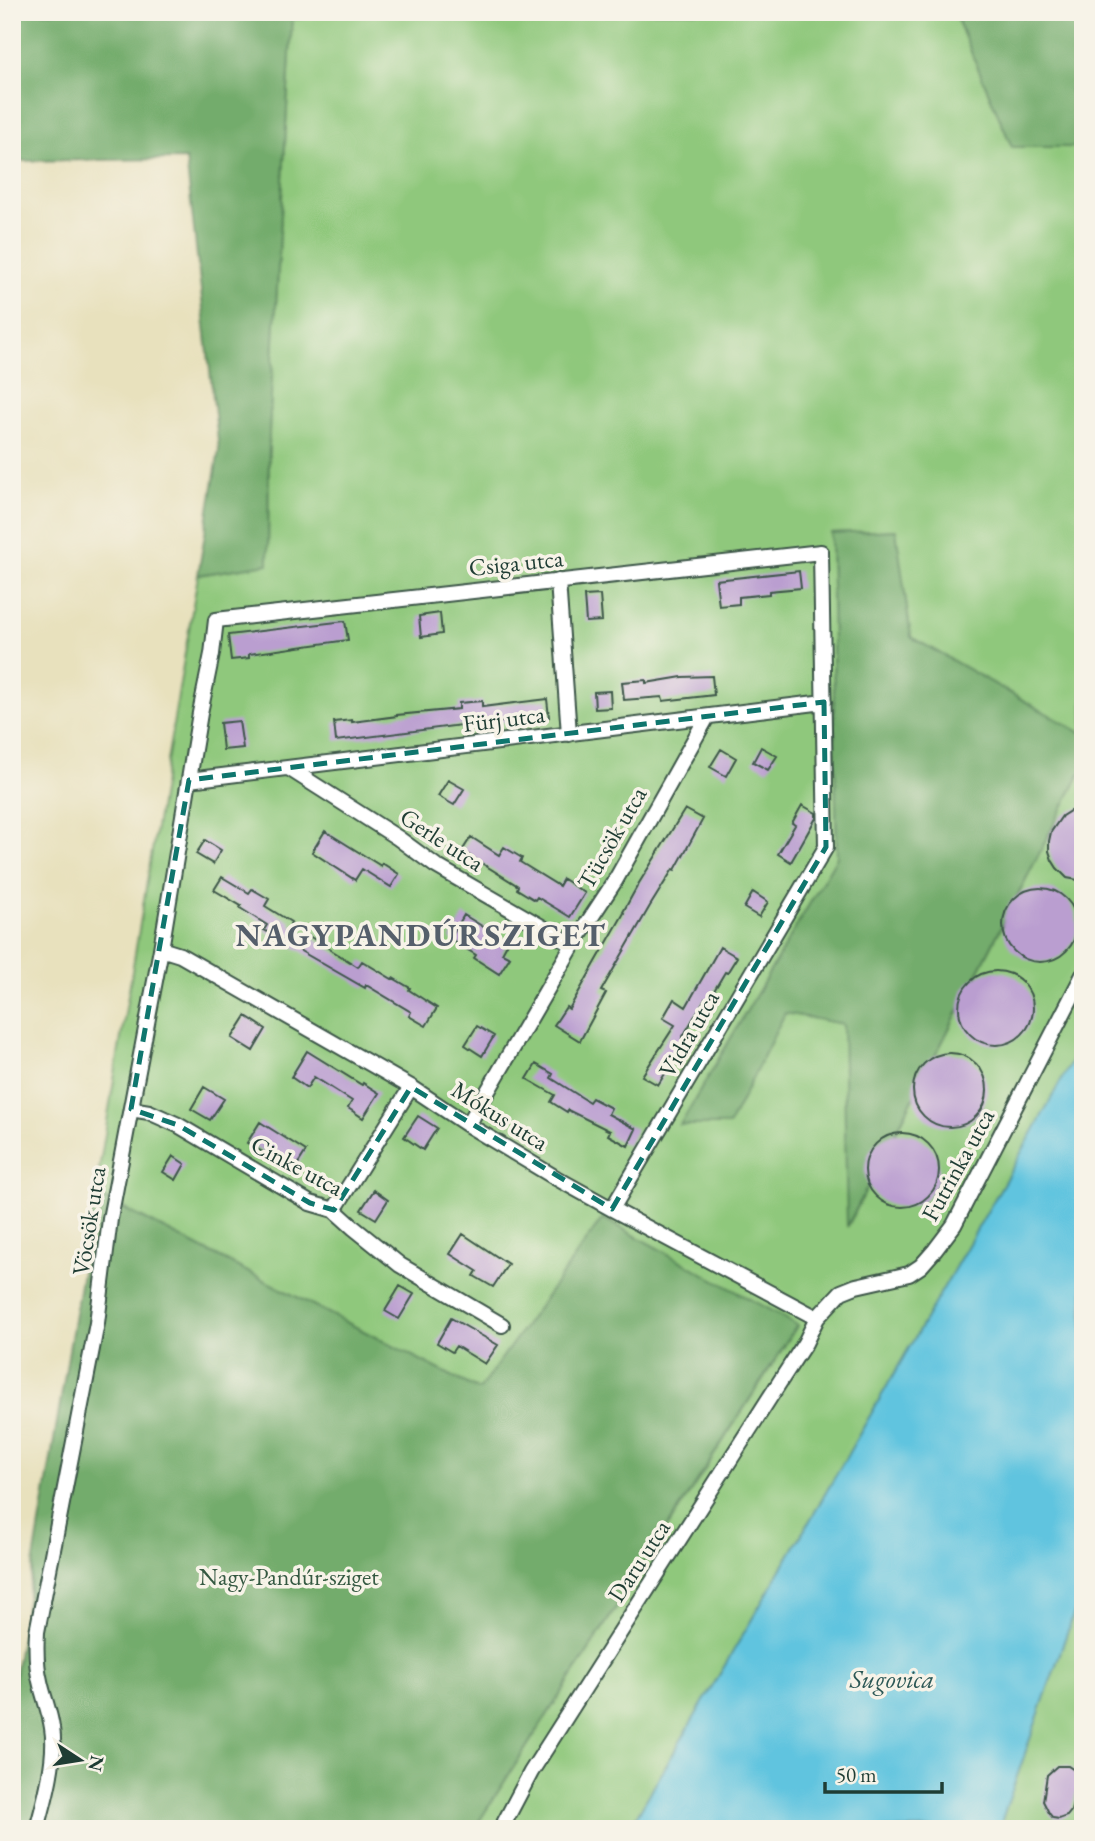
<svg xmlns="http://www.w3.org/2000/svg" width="1095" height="1841" font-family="'EB Garamond',serif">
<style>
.green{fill:#8fc87c;stroke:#578258;stroke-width:2}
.forest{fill:#73ac6c;stroke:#497450;stroke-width:2}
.water{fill:#61c4df;stroke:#40808a;stroke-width:2}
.building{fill:#ba9ed0}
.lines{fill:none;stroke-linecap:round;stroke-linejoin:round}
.street-casing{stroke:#3d5649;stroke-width:18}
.street{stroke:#fff;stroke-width:14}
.marked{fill:none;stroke:#0f766e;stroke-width:5;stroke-dasharray:14 9;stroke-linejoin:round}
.labels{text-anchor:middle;stroke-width:7;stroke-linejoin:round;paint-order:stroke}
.street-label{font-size:24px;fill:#1f3d34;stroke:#f7f3e8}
.park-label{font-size:24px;fill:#355942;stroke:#f7f3e8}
.water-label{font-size:26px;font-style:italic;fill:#2c5856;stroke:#f7f3e8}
.district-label{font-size:32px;font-weight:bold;letter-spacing:2px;fill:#555f6b;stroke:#f7f3e8}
</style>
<rect width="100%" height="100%" fill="#f7f3e8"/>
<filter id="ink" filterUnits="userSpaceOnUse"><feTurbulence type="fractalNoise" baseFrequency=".0143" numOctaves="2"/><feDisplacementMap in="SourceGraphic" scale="14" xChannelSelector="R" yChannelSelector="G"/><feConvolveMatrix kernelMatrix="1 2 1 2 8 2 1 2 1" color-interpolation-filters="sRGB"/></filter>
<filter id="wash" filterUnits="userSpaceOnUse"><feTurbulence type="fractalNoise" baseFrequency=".00686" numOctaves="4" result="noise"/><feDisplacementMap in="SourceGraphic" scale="28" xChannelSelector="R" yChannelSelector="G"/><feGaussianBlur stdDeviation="1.57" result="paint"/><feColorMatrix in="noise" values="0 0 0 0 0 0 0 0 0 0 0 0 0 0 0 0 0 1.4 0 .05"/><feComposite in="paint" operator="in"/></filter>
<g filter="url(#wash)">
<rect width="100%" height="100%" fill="#e8e1bd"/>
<path class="green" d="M354,12H954L1012,147H1083V734L911,637L895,530L831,533L837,857L680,1125H729L785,1013L844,1024L848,1226L1083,768V1040L1033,1132L809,1522L629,1829H474L797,1326L603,1218L479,1390L95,1194L198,575L268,564L269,432L292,18Z
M1083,1587V1829H1002L1000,1825Z"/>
<path class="forest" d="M12,12H354L292,19L269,432L268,564L198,575L219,450L186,159L12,161Z
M954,12H1083V87L1070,90L1083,125V147H1012Z
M896,530L911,637L1083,734V768L847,1227L843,1024L785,1013L729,1125H680L837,857L831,533Z
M95,1194L479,1390L603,1218L797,1325L474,1829H12V1692Z"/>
<path class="water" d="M1083,1040V1587L1000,1825L1002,1829H629L809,1522L1033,1132Z"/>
<g id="blocks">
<path class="building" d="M799,571L801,588L769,591V594L739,597V604L719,606L716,580Z
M600,595L602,621L586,622L584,596Z
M440,613L442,634L421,637L419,616Z
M345,621L348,640L249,654V658L231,660L228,635Z
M712,676L714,695L663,701L662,697L624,700L622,682L646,680V683L682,677Z
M610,691L611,708L595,709L594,692Z
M547,699L549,717L484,724V727L462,729L461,725L336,741L334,722L352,720V722L397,716V715L459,709V703L482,701V707Z
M239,721L243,748L223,750L220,723Z
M761,747L777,756L768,770L753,762Z
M721,749L736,758L726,776L710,767Z
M448,780L464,789L454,805L438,796Z
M802,805L816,813V818L791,862L778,854L795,825L792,823Z
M1083,807V881L1067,878L1057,868L1052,860L1049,851V841L1051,832L1062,816L1070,811Z
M685,809L703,819L675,870L673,869L650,906L601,991L606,993L580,1041L554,1025L566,1007L569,1009L624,913L623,912L639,883Z
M325,831L381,866L382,863L399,874L391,887L362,869L355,880L312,852Z
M471,837L499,855L504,847L522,858L520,862L559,886L563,879L585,893L570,917L537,897L535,900L517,889L518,886L462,851Z
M205,840L221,850L213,864L196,854Z
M222,877L249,893L252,889L269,899L265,906L291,922L290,924L358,967L362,961L392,979L393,978L410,988L409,990L437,1008L426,1026L409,1016L411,1012L366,985L365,988L264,930L267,925L240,908L241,906L214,890Z
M1003 925a37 37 0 1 1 74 0a37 37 0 1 1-74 0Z
M753,892L768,902L759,917L744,908Z
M464,915L508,942L502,953L510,957L499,974L474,958L476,955L450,939Z
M720,947L737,957L727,973L725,972L708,1001L705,999L682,1038L686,1040L658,1085L642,1076L675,1025L663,1018L674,999L686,1007Z
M959 1008a37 37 0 1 1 74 0a37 37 0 1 1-74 0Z
M246,1016L266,1029L253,1051L232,1038Z
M477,1026L494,1036L482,1056L465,1045Z
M307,1051L362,1085L363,1083L379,1093L363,1118L348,1108L352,1101L314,1077L307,1088L291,1077Z
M913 1090a37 37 0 1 1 74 0a37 37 0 1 1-74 0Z
M536,1064L553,1074L551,1078L589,1102L592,1098L611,1108L608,1114L636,1129L628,1146L608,1135L610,1131L568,1110L567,1112L551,1102L555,1095L527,1079Z
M204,1087L224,1099L210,1120L191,1109Z
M418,1116L437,1128L423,1150L404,1137Z
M260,1122L306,1151L296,1167L268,1150L266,1154L247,1143Z
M865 1170a37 37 0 1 1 74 0a37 37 0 1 1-74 0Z
M173,1156L185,1164L176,1180L163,1172Z
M374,1190L388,1200L376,1219L361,1210Z
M463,1234L508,1264L493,1287L474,1276L477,1271L450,1254Z
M400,1286L414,1294L399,1319L385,1311Z
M451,1318L498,1345L485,1364L456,1346L452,1352L437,1343Z
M1057,1766H1068L1074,1770L1077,1777V1789L1071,1811L1067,1816L1059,1819L1053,1818L1049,1813L1043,1801L1047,1775Z"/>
</g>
</g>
<g filter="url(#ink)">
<use href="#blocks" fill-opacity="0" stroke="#3d5649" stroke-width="2"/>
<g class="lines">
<defs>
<path id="street" d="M558,581L569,734
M290,769L398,838L436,866L573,945
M189,780L824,702
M161,949L180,955L411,1087L468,1125L556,1178L612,1209L817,1318
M131,1109L149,1112L178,1125L310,1203L334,1210L354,1228L400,1265L502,1325
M468,1125L573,945L615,881L707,717
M334,1210L411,1087
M37,1829C45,1800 57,1757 52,1728C50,1712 43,1696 40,1681C36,1665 36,1649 37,1632L97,1323L110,1219L161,949L200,713L212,654L216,620L821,552L826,847L612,1209
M501,1829L531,1772L781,1380L805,1343L817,1318L841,1292L856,1286L909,1274L921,1266L935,1250L954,1225L1083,975"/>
</defs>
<use href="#street" class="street-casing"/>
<use href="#street" class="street"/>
</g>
</g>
<path class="marked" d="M824,702L826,847L612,1209L411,1087L334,1210L310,1203L178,1125L131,1109L189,780Z"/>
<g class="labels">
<g class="street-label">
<text transform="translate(516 563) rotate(-6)" y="8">Csiga utca</text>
<text transform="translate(504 719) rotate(-7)" y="8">Fürj utca</text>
<text transform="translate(612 838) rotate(-60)" y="8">Tücsök utca</text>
<text transform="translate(442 840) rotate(33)" y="8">Gerle utca</text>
<text transform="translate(689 1034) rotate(-60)" y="8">Vidra utca</text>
<text transform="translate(500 1116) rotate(32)" y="8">Mókus utca</text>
<text transform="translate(958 1165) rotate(-61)" y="8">Futrinka utca</text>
<text transform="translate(297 1166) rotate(28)" y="8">Cinke utca</text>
<text transform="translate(89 1221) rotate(-81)" y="8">Vöcsök utca</text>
<text transform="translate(639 1561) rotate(-57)" y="8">Daru utca</text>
</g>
<g class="park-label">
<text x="289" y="1585">Nagy-Pandúr-sziget</text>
</g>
<g class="water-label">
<text x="892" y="1688">Sugovica</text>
</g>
<g class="district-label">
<text x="421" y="946">NAGYPANDÚRSZIGET</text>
</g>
</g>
<rect width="1095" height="1841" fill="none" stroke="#f7f3e8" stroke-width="42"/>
<g transform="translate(80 1760) rotate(102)" stroke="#f7f3e8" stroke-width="5" paint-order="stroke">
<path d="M0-5L12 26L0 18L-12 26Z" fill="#1f3d34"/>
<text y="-10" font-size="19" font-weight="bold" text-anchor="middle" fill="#1f3d34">N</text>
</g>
<path d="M825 1782v10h117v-10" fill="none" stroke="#1f3d34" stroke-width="3.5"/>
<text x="836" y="1782" font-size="21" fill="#1f3d34" stroke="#f7f3e8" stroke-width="5" paint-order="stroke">50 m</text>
</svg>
